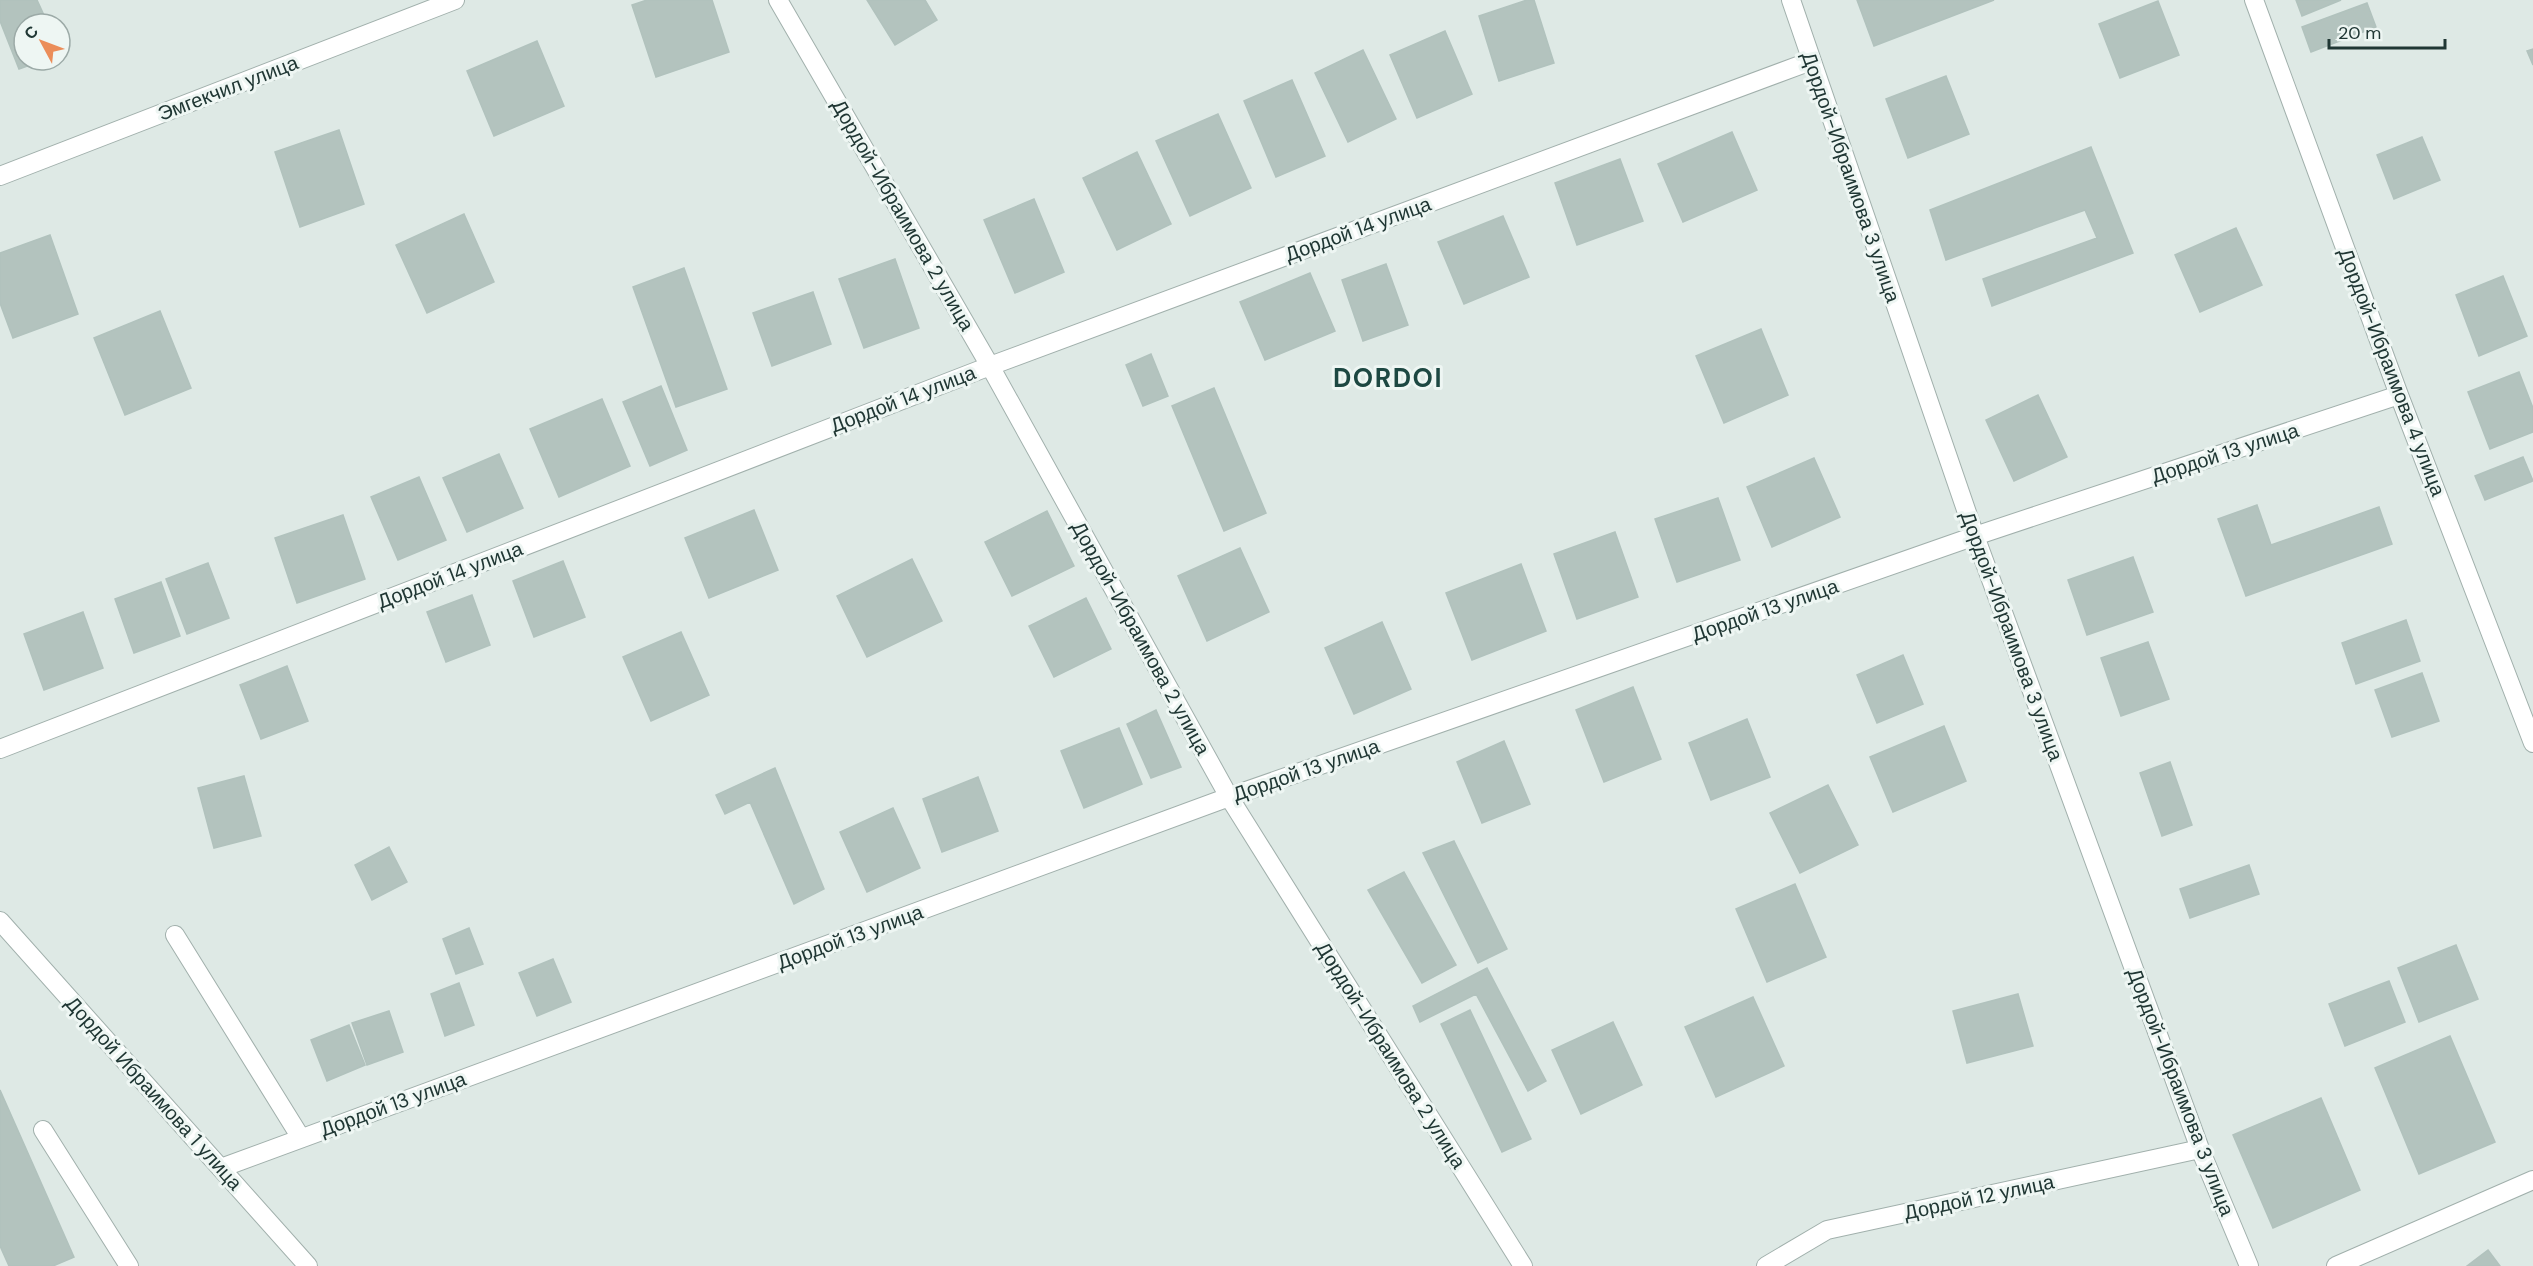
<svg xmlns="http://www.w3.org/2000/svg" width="2533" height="1266" font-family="'DM Sans',sans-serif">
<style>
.building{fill:#b3c3be;stroke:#b1c2bd;stroke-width:1.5}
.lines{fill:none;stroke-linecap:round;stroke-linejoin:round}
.lane-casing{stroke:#a1b0ac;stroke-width:20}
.street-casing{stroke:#a1b0ac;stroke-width:20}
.lane{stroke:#fff;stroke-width:18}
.street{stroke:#fff;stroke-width:18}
.labels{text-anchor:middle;stroke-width:6;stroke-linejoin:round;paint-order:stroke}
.street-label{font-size:20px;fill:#203734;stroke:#eef6f3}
.district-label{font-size:26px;font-weight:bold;letter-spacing:1.5px;fill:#1d4842;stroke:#eef6f3}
</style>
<rect width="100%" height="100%" fill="#dee9e5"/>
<path class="building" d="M0,0H37L48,24H24V60H44L19,69L0,21Z
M647,0H712L729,52L656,77L632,5Z
M867,0H925L937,20L895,45Z
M1527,0H1534L1554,63L1499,81L1479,16Z
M1857,0H1994L1874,46Z
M2296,0H2341L2302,16Z
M2158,1L2179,55L2120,78L2099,24Z
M2367,3L2376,27L2311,52L2302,27Z
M1445,31L1472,94L1417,118L1390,55Z
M537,41L564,106L494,136L467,71Z
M2533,49V65L2527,51Z
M1363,50L1396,119L1348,142L1315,73Z
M1946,76L1969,134L1908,158L1886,99Z
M1292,80L1325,156L1276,177L1244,101Z
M1218,114L1251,188L1190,216L1156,141Z
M339,130L364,204L300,227L275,152Z
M1732,132L1757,190L1683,222L1658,164Z
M2422,137L2440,180L2394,199L2377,155Z
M2091,147L2133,253L1992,306L1983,279L2097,238L2085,210L1946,260L1930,210Z
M1137,152L1171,224L1117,250L1083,178Z
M1620,159L1643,221L1577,245L1555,183Z
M1034,199L1064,272L1015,293L984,220Z
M464,214L494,282L427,313L396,245Z
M1503,216L1529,277L1464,304L1438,242Z
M2236,228L2262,285L2200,312L2175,255Z
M50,235L78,314L13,338L0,303V253Z
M895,259L919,328L864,348L839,279Z
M1386,264L1408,325L1363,341L1342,280Z
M684,268L727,389L676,407L633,287Z
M1310,273L1335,331L1265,360L1240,302Z
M2503,276L2527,336L2479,356L2456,295Z
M813,292L831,344L772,366L753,313Z
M160,311L191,388L125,415L94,338Z
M1761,329L1788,395L1724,423L1696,356Z
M1151,354L1168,396L1143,406L1126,365Z
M2519,372L2533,408V432L2490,449L2468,392Z
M661,386L687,450L650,466L623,402Z
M1214,388L1266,513L1224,531L1172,406Z
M2038,395L2067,457L2014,481L1986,420Z
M602,399L630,466L559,497L530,429Z
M499,454L523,508L467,532L443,478Z
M2523,457L2533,481L2485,500L2475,476Z
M1814,458L1840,517L1772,547L1747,487Z
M419,477L446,540L398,560L371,497Z
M1718,498L1740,560L1677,582L1655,519Z
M2257,505L2271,545L2379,507L2392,544L2246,596L2218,519Z
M754,510L778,570L709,598L685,538Z
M1047,511L1074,566L1012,596L985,542Z
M343,515L365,579L297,603L275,538Z
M1615,532L1638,597L1577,619L1554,554Z
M1240,548L1269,612L1207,641L1178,576Z
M2133,557L2153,612L2087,635L2068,580Z
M912,559L942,621L867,657L837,596Z
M563,561L585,617L534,637L513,581Z
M208,563L229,618L187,634L166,579Z
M1521,564L1546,631L1472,660L1446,593Z
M161,582L180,636L134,653L115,599Z
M472,595L490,645L446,662L427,612Z
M1086,598L1111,649L1054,677L1029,626Z
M83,612L103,668L44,690L24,634Z
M2406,620L2420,661L2356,684L2342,643Z
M1382,622L1411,689L1354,714L1325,648Z
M681,632L709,695L651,721L623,657Z
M2148,642L2169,699L2121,716L2101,658Z
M1903,655L1923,704L1877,723L1857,675Z
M287,666L308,721L261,739L240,685Z
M2422,673L2439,721L2392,737L2375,690Z
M1633,687L1661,759L1604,782L1576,710Z
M1156,710L1181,767L1151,778L1127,724Z
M1747,719L1770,777L1711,800L1689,743Z
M1944,726L1966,781L1893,812L1870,757Z
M1119,728L1142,784L1084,808L1061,751Z
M1504,741L1530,804L1482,823L1457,762Z
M2170,762L2192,825L2162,836L2140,773Z
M775,768L824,889L794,904L750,802L725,814L716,795Z
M244,776L261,836L214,848L198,788Z
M978,777L998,831L942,852L923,799Z
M1828,785L1858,845L1800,873L1770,813Z
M893,808L920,868L867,892L840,832Z
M1454,841L1507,949L1478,963L1423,853Z
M389,847L407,882L372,900L355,865Z
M2249,865L2259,894L2190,918L2180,889Z
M1404,872L1456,965L1422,983L1368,890Z
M1795,884L1826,957L1767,982L1736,909Z
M469,928L483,964L456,974L443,939Z
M2456,945L2478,999L2419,1022L2398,968Z
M553,959L571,1002L537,1016L519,973Z
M1487,968L1546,1081L1528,1091L1476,994L1420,1022L1413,1006Z
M2389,981L2405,1022L2345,1046L2329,1004Z
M459,983L474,1025L445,1036L431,994Z
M2018,994L2033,1046L1967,1063L1953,1011Z
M1753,997L1784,1066L1716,1097L1685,1027Z
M1470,1010L1531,1139L1502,1152L1441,1024Z
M389,1011L403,1052L367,1065L352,1023Z
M1613,1022L1642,1085L1581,1114L1552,1050Z
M349,1025L365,1065L327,1081L311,1040Z
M2450,1036L2495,1142L2419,1174L2375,1068Z
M0,1090L74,1257L53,1266H9L0,1246Z
M2321,1098L2360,1190L2273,1228L2233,1135Z
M2488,1250L2500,1266H2467Z"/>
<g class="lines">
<defs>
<path id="lane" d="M175,935L301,1138
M43,1130L129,1266"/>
<path id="street" d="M778,0L990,366L1229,797L1523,1266
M1791,0L1975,536L2200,1149L2249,1266
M2254,0L2399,395L2533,743
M0,176L455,0
M0,749L990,366L1811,61
M0,921L308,1266
M221,1168L1229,797L1975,536L2399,395
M1766,1266L1827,1230L2200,1149
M2336,1266L2533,1180"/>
</defs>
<use href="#lane" class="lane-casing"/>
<use href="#street" class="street-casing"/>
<use href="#lane" class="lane"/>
<use href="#street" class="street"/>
</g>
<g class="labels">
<g class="street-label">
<text transform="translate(228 88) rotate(-21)" y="7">Эмгекчил улица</text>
<text transform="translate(1851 177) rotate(71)" y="7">Дордой-Ибраимова 3 улица</text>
<text transform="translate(903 215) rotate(60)" y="7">Дордой-Ибраимова 2 улица</text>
<text transform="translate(1358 229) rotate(-20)" y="7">Дордой 14 улица</text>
<text transform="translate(2392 372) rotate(69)" y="7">Дордой-Ибраимова 4 улица</text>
<text transform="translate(903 399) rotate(-21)" y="7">Дордой 14 улица</text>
<text transform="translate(2225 453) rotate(-18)" y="7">Дордой 13 улица</text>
<text transform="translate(450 575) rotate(-21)" y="7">Дордой 14 улица</text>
<text transform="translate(1765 610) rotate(-19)" y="7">Дордой 13 улица</text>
<text transform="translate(2012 636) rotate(70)" y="7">Дордой-Ибраимова 3 улица</text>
<text transform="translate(1141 638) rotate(61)" y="7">Дордой-Ибраимова 2 улица</text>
<text transform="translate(1306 770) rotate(-19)" y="7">Дордой 13 улица</text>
<text transform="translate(850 937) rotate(-20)" y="7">Дордой 13 улица</text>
<text transform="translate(1391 1055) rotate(58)" y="7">Дордой-Ибраимова 2 улица</text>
<text transform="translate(2181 1092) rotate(69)" y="7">Дордой-Ибраимова 3 улица</text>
<text transform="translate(154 1093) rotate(48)" y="7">Дордой Ибраимова 1 улица</text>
<text transform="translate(393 1104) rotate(-20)" y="7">Дордой 13 улица</text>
<text transform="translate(1979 1197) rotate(-12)" y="7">Дордой 12 улица</text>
</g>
<g class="district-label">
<text x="1388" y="387">DORDOI</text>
</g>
</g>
<g transform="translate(42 42) rotate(311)"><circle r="28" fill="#eef6f3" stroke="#9caaa7" stroke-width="1.5"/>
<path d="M0-4.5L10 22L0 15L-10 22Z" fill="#eb8d59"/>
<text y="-9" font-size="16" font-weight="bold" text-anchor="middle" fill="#203734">С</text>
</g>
<path d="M2329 39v9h116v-9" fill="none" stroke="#203734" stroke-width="3"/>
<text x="2338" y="39" font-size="18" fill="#203734" stroke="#eef6f3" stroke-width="4.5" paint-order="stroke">20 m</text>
</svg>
